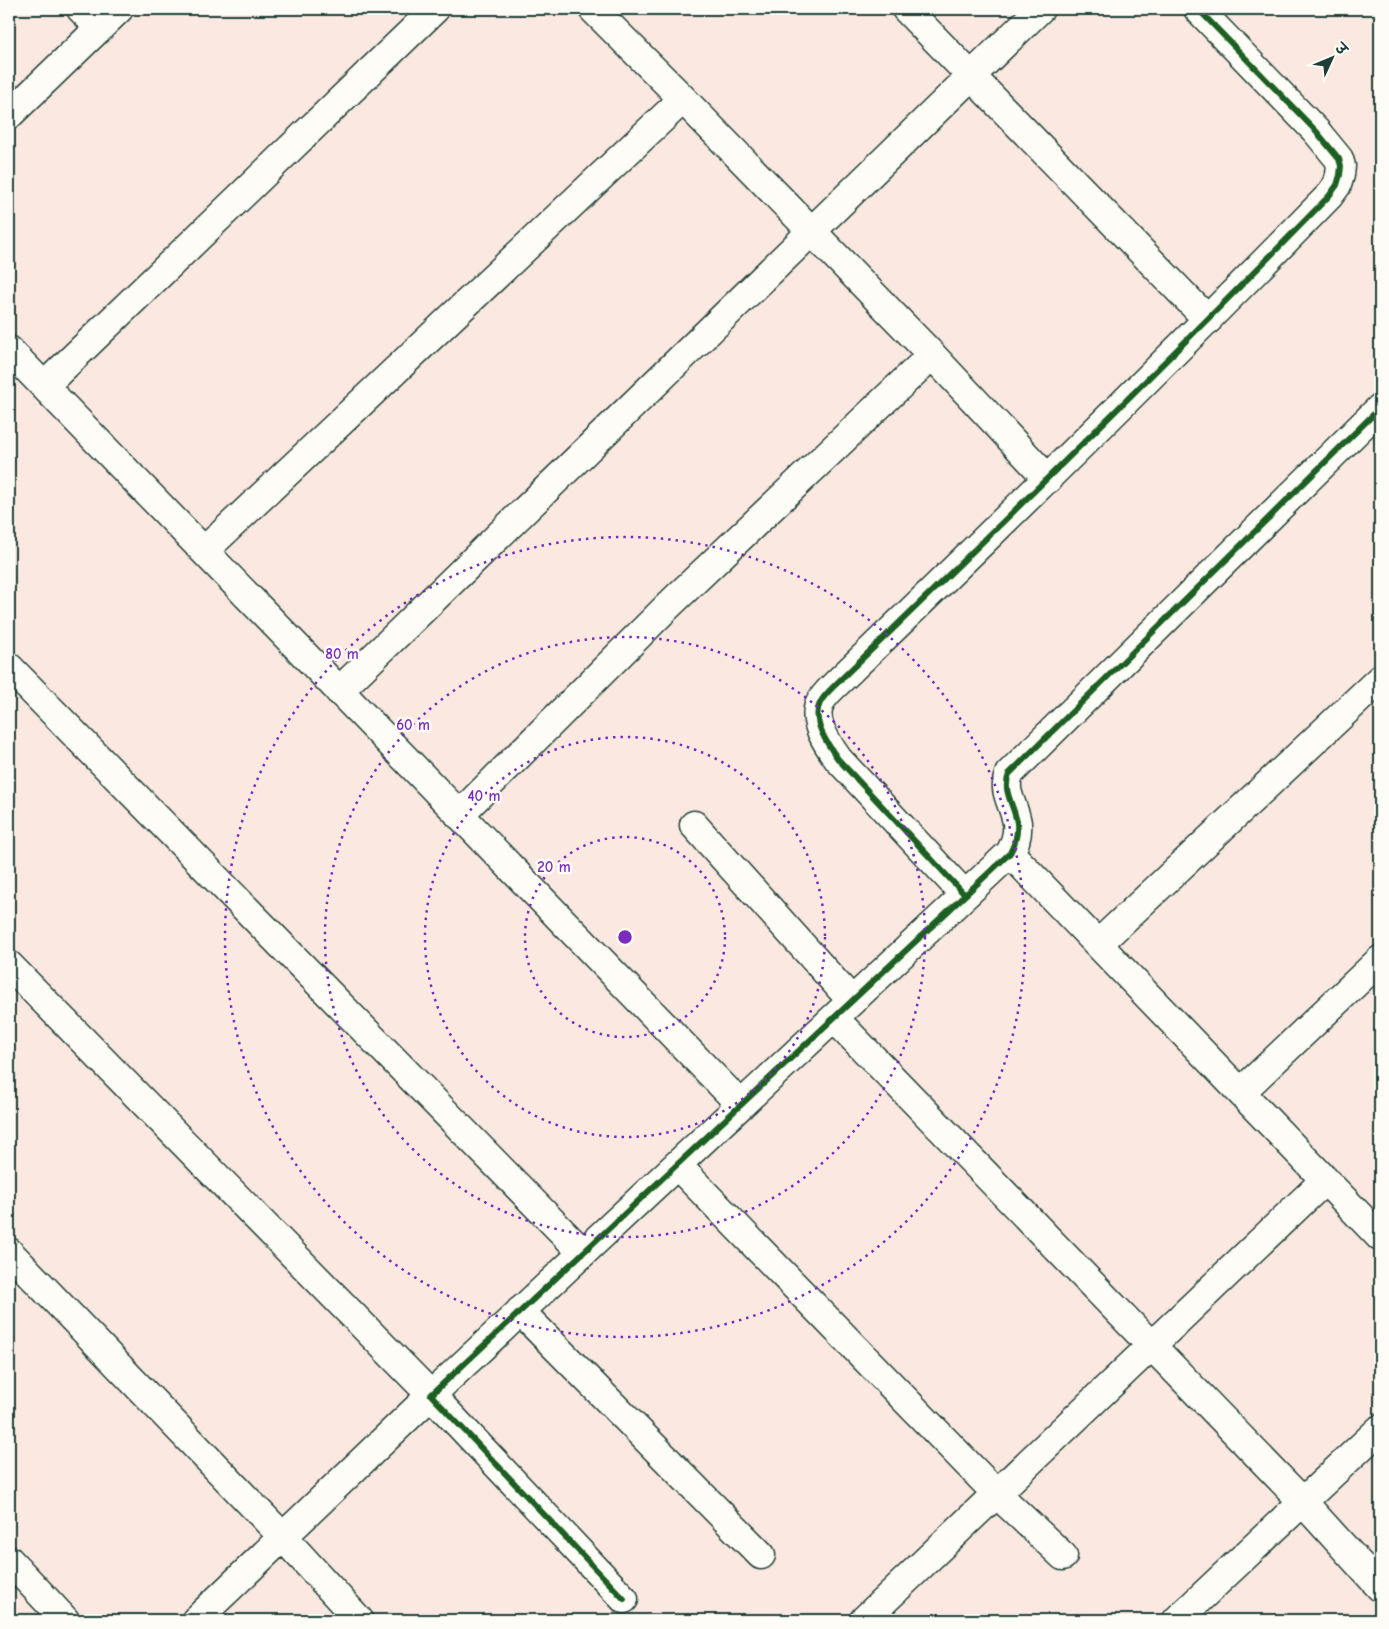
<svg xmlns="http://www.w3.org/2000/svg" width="1389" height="1629" font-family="'Comic Neue','Playpen Sans Deva',sans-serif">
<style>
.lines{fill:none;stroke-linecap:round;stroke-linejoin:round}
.minor-casing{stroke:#1f3d34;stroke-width:31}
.minor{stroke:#fdfcf7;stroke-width:28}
.cycleway-casing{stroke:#fdfcf7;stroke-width:9}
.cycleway{stroke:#1b5e20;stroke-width:6}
.ring{fill:none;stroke:#7b2cbf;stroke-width:2.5;stroke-dasharray:2.5 5}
.centre{fill:#7b2cbf;stroke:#fdfcf7;stroke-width:2.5}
.ring-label{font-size:15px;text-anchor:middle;font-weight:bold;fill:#7b2cbf;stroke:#fdfcf7;stroke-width:5;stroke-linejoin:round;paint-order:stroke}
</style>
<rect width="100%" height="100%" fill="#fbe9e1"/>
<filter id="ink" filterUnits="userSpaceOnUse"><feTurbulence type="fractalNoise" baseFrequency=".02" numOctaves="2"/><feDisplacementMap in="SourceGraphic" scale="10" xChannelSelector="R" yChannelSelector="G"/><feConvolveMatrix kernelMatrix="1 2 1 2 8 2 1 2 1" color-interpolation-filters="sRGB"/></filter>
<g filter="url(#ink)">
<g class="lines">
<defs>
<path id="minor" d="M81,9L100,28
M906,9L1208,320
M9,115L119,9
M9,350L741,1105
M932,355L1048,479
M44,386L435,9
M204,551L683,99L593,9
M9,667L583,1253
M339,691L1040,9
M459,815L669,605L932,355L683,99
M694,825L852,1001
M1010,853L1380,1237
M965,895L838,759C828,745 811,721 820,703C823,696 832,688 838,682C1004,522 1168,361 1329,196L1337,185L1340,175L1341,166L1339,159L1316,131L1198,9
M1098,944L1380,679
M9,965L431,1395L196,1620
M834,1018L1302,1501L1380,1587
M1241,1092L1380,960
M677,1165L996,1493L1063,1556
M9,1252L283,1537L359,1620
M520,1311L761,1555
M9,1560L65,1620
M624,1599L431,1395L1010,853C1015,844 1018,833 1017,823C1014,804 1002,792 1009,774L1380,408
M864,1620L1325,1180
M1177,1620L1380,1429"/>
</defs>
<use href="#minor" class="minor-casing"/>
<use href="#minor" class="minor"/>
<defs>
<path id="cycleway" d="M965,895L838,759C828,745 811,721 820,703C823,696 832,688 838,682C1004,522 1168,361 1329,196L1337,185L1340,175L1341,166L1339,159L1316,131L1198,9
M624,1599L431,1395L1010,853C1015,844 1018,833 1017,823C1014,804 1002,792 1009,774L1380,408"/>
</defs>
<use href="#cycleway" class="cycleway-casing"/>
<use href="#cycleway" class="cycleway"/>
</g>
</g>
<g class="ring">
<circle cx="625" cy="937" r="100"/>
<circle cx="625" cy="937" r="200"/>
<circle cx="625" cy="937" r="300"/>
<circle cx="625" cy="937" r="400"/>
</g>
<circle cx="625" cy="937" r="8" class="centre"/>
<g class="ring-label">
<text x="342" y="659">80 m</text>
<text x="413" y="730">60 m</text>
<text x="484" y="801">40 m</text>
<text x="554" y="872">20 m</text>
</g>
<rect width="1389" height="1629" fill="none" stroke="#fdfcf7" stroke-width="30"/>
<rect x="15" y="15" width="1359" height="1599" fill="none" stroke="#1f3d34" stroke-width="2" filter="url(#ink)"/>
<g transform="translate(1332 58) rotate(46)" stroke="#fdfcf7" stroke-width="4" paint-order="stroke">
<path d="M0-4L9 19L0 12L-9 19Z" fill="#1f3d34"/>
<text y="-8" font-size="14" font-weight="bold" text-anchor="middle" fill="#1f3d34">उ</text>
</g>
</svg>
